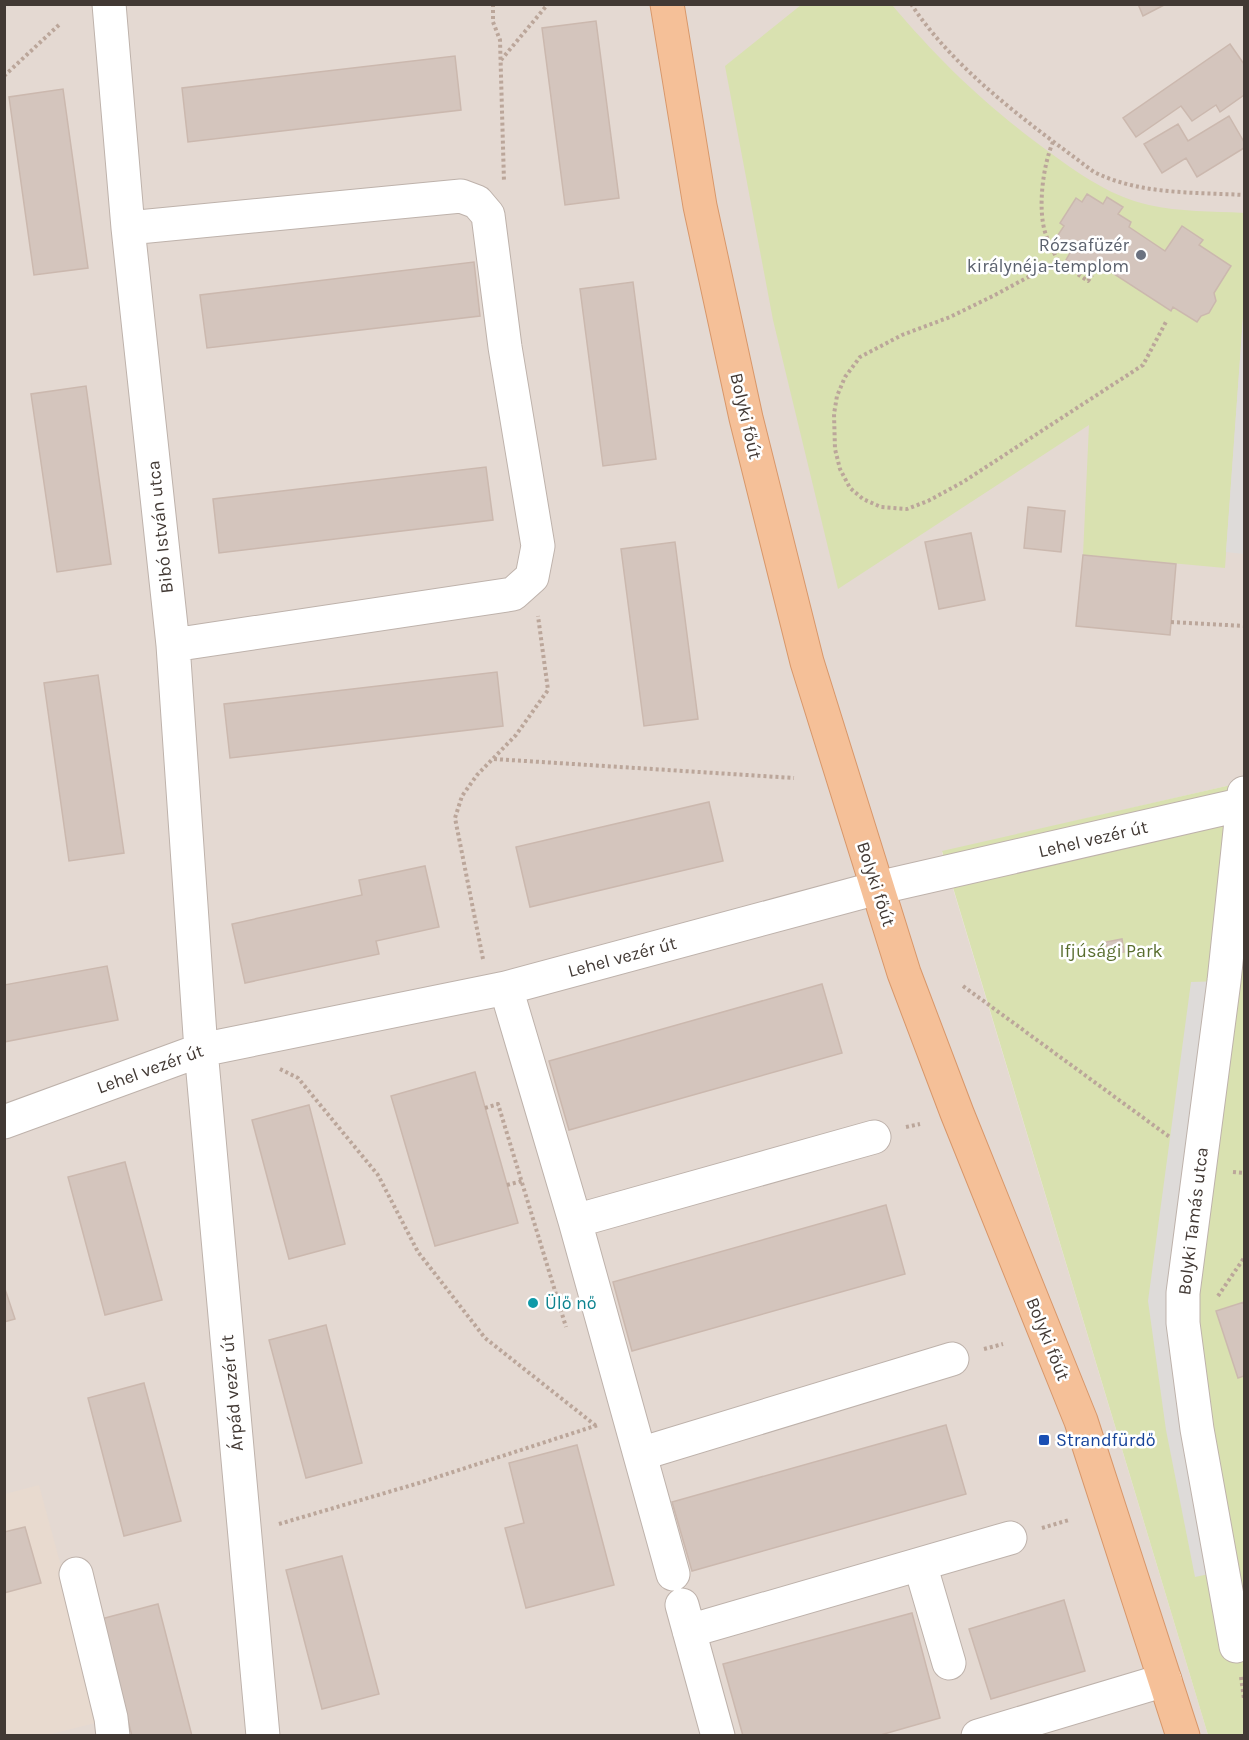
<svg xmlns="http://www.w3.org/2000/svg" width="1249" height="1740" font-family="Karla,sans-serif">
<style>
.residential{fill:#e4d9d2}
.education{fill:#e8dacf}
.green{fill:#d9e1b0}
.parking{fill:#dedbd9}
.building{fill:#d4c5bd;stroke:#cbb8ae;stroke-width:1.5}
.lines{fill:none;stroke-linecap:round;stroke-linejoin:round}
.minor-casing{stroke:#beb2ab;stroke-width:35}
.major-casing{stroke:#d8976a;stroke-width:35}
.path{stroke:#bba69a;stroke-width:4;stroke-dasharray:3 3;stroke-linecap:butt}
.minor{stroke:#fff;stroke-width:33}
.major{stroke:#f5c098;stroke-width:33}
.worship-dot{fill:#6b7280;stroke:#fff;stroke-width:2}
.culture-dot{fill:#0f9aa8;stroke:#fff;stroke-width:2}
.transit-dot{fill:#1a4fb4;stroke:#fff;stroke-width:2}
.labels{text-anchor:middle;stroke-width:5;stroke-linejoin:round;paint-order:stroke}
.worship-label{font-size:18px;fill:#5b616d;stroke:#fff;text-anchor:end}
.street-label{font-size:18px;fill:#423934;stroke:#fff}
.park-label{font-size:18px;fill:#586d2e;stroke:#fff}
.culture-label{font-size:18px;fill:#0d838f;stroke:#fff;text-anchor:start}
.transit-label{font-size:18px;fill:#164399;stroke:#fff;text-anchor:start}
</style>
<rect width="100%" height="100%" fill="#f0e9e4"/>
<path class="residential" d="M5,5H1244V782L942,852L1208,1735L5,1736Z"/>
<path class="education" d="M39,1485L103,1721L47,1735L5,1736V1494Z"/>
<path class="green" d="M801,5H892C938,59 980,100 1037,143C1071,168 1107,196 1149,205C1179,212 1213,211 1244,213V304L1225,568L1083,555L1089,425L838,589L773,320L725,66Z
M1244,782V1735H1208L942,851Z"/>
<path class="parking" d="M1244,304V554L1226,552Z
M1224,981L1183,1293L1223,1571L1195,1577L1166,1430L1148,1301L1191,982Z"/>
<path class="building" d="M1138,4H1166L1143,16Z
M596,21L619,198L565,205L542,28Z
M1230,44L1244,64V95L1220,112L1216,105L1192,121L1181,106L1136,137L1123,118Z
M455,56L461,110L188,142L182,88Z
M63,89L88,268L34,275L9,97Z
M1229,116L1244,142V148L1197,177L1186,158L1162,173L1144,144L1178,124L1188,141Z
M1087,194L1103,204L1107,197L1123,207L1118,214L1131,222L1129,227L1165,251L1182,226L1203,240L1199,245L1231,266L1214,293L1216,301L1209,313L1201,316L1197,322L1173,307L1171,311L1105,268L1102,273L1089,266L1085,272L1066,260L1071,251L1054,241L1064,226L1060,223L1076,198L1082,202Z
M474,262L480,316L207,348L200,295Z
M633,282L656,459L603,466L580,289Z
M86,386L111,564L57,572L31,394Z
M486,467L493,520L219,553L213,499Z
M1028,507L1065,511L1061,552L1024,548Z
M971,533L985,600L939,609L925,542Z
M675,542L698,719L644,726L621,549Z
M1083,555L1176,564L1170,635L1076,626Z
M497,672L503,726L230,758L224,704Z
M98,675L124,853L69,861L44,683Z
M709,802L723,861L530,907L516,847Z
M425,866L439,927L376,941L379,954L245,983L232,924L362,895L359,880Z
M1122,939L1124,952L1109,955L1106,942Z
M107,966L118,1020L4,1042V985Z
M822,984L842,1053L569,1130L549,1061Z
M475,1072L518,1223L435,1246L391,1096Z
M309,1105L345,1244L289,1259L252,1120Z
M125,1162L162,1300L105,1315L68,1177Z
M886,1205L905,1274L632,1351L613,1282Z
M4,1286L15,1319L4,1322Z
M1244,1302V1376L1238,1378L1216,1311Z
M326,1325L362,1463L306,1478L269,1340Z
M144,1383L181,1521L124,1536L88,1398Z
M946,1425L966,1494L692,1571L672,1502Z
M577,1445L614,1585L526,1608L505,1528L524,1523L509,1463Z
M25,1527L41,1583L4,1593V1532Z
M342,1556L379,1694L322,1709L286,1570Z
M1064,1600L1085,1671L991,1699L969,1629Z
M158,1604L192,1736H132L101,1619Z
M912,1613L940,1718L877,1736H743L723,1664Z"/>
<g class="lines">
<defs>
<path id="minor" d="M109,4L128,228L173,645L201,1050L263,1736
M128,228L461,196L477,202L488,215L505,347L538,546L532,577L513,594L173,645
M506,988L575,1221L673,1574
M4,1122L201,1050L506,988L877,888L1244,804
M575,1221L874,1137
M640,1454L952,1359
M920,1564L949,1663
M76,1574L111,1718L113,1736
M682,1605L718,1736
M689,1631L1010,1538
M1236,1646L1197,1429L1183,1323V1293L1224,981L1244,793
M978,1736L1165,1680"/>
<path id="major" d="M667,4L700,206L746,418L807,662L904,973L957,1113L1081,1421L1183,1736"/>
</defs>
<use href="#minor" class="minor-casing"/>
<use href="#major" class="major-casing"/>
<path class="path" d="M493,4V22L500,40L504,182
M911,4C956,72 1030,124 1094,172C1141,195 1193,192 1244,195
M501,60L548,4
M4,76L61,23
M1053,142C1043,165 1037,210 1046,235C1049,244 1054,252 1058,261L993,296L950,317L902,335L860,357L845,377L837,396L834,414L835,449L840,469L850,488L863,499L881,507L907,509L928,501L963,482L1143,365L1167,320
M1058,261L1088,281L1092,275
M1171,622L1244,626
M494,759L794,778
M483,959L455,818L462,796L477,775L516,735L548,690L538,616
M963,986L1171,1138
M280,1069L298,1078L378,1175L418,1252L485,1338L595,1425
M485,1108L498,1104L566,1327
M906,1127L920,1124
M1233,1172L1244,1173
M507,1185L522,1181
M1218,1296L1244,1258
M984,1349L1003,1344
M279,1524L419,1483L598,1425
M1042,1528L1069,1520
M1241,1677L1244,1699"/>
<use href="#minor" class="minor"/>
<use href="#major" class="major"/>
</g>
<circle class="worship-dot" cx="1141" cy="255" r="6"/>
<circle class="culture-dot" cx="533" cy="1303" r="6"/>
<rect class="transit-dot" x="1038" y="1434" width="12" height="12" rx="3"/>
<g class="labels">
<g class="worship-label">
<text x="1129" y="251">Rózsafüzér<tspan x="1129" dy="21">királynéja-templom</tspan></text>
</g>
<g class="street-label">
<text transform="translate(746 416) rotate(77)" y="6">Bolyki főút</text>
<text transform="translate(160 527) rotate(-96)" y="6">Bibó István utca</text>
<text transform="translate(1093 839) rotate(-13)" y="6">Lehel vezér út</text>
<text transform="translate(876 884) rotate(72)" y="6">Bolyki főút</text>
<text transform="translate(622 957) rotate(-15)" y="6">Lehel vezér út</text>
<text transform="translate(150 1069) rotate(-20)" y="6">Lehel vezér út</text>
<text transform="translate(1193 1221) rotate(-83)" y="6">Bolyki Tamás utca</text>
<text transform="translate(1048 1339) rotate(68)" y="6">Bolyki főút</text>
<text transform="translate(232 1393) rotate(-95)" y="6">Árpád vezér út</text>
</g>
<g class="park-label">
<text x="1111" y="957">Ifjúsági Park</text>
</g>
<g class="culture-label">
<text x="545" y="1309">Ülő nő</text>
</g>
<g class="transit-label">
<text x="1056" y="1446">Strandfürdő</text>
</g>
</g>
<rect width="1249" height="1740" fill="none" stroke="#423934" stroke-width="12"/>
</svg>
